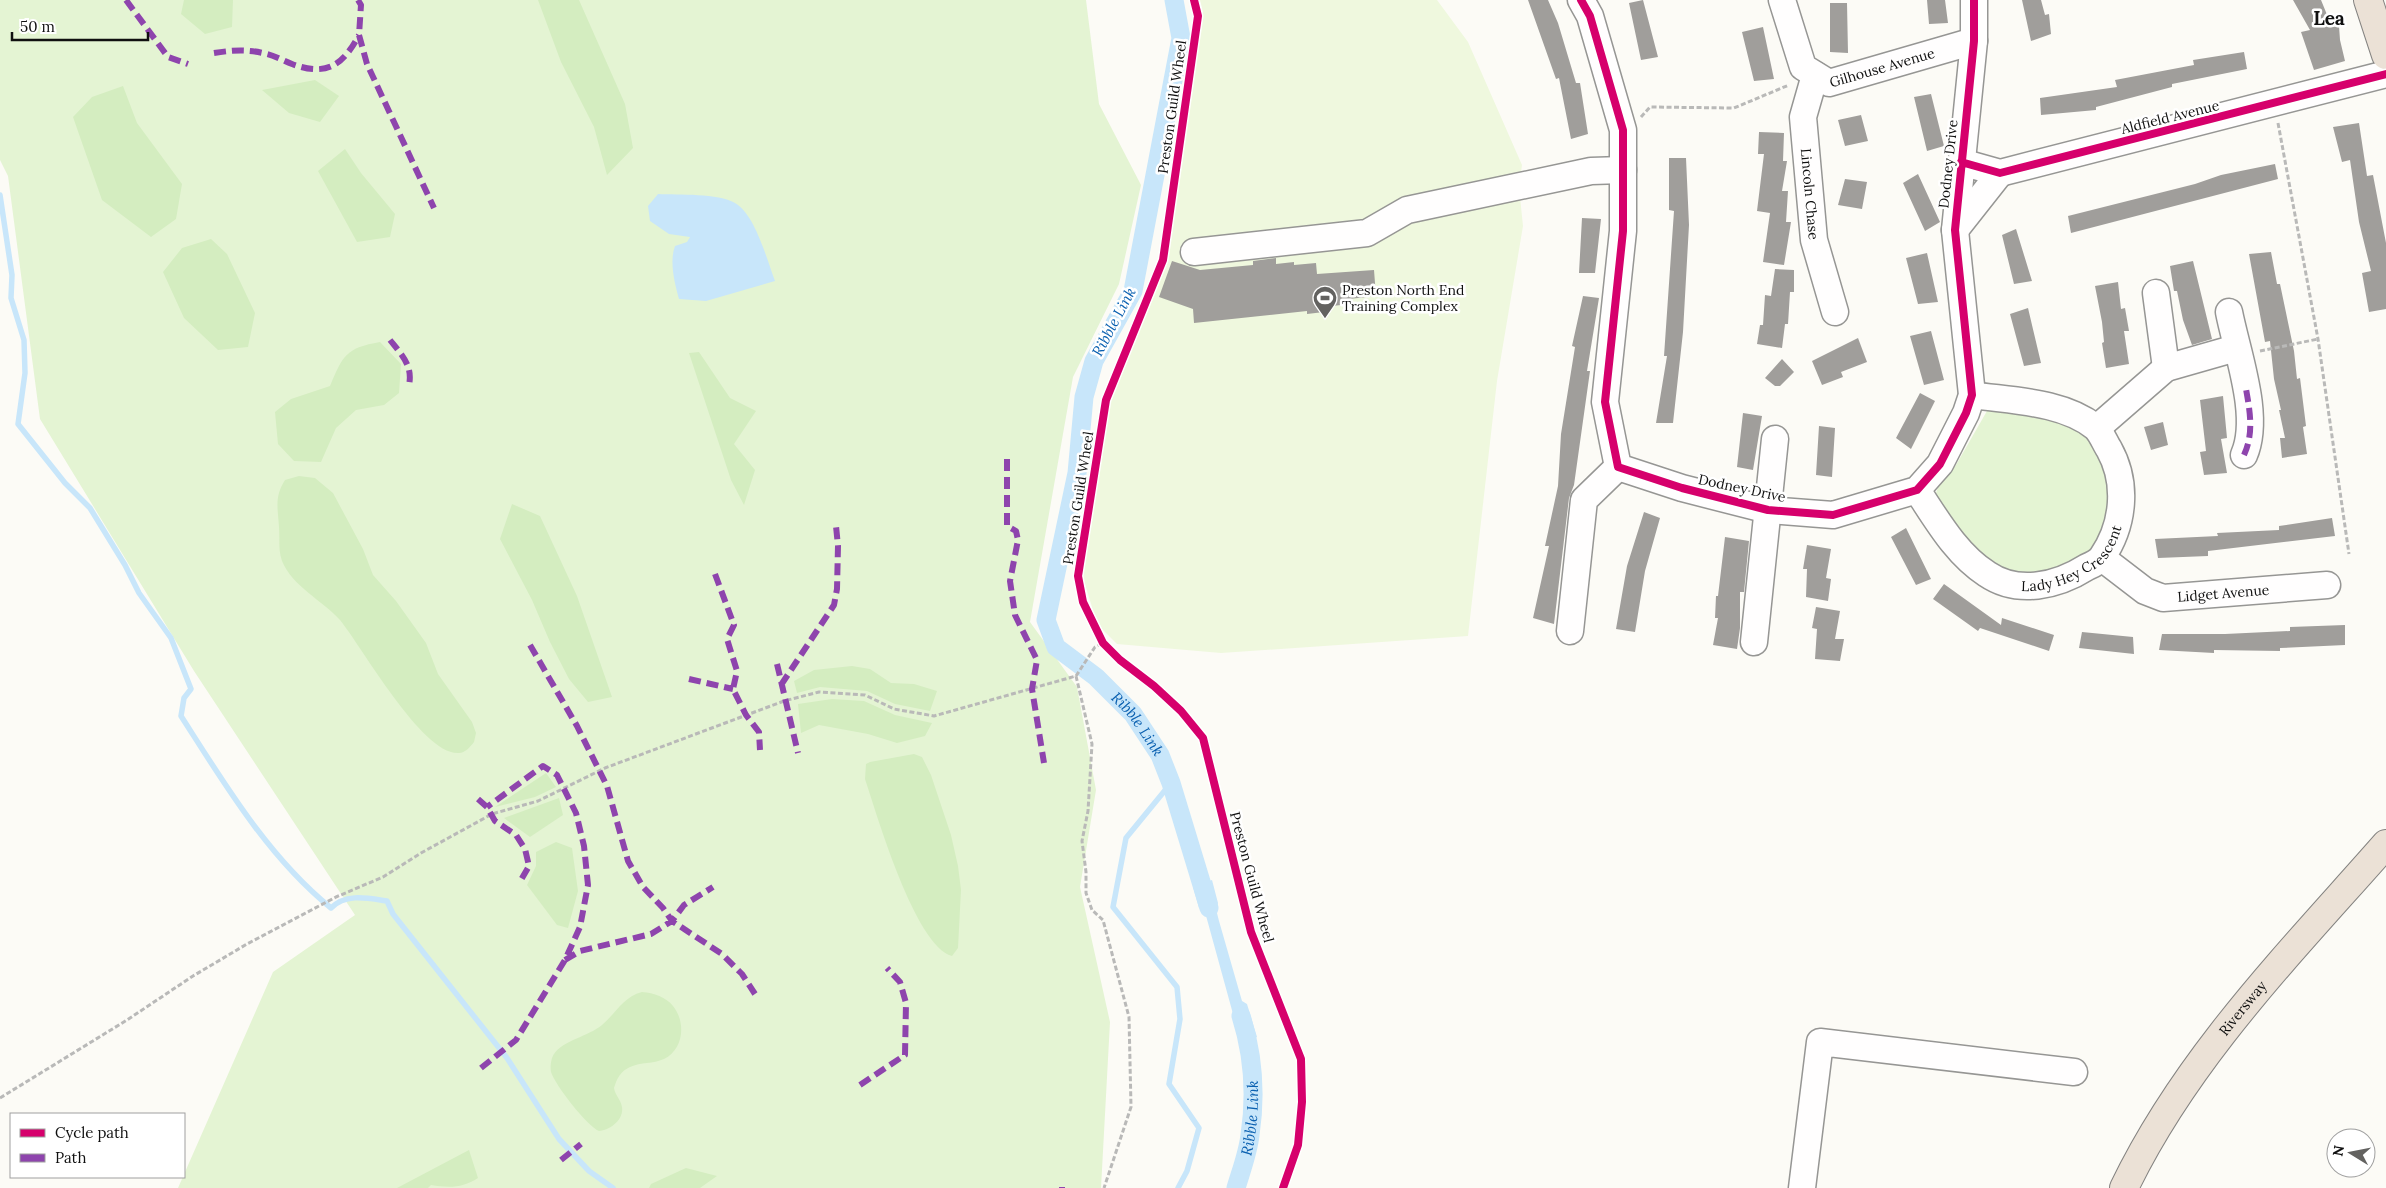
<svg xmlns="http://www.w3.org/2000/svg" width="2386" height="1188" font-family="Lora,serif">
<style>
.green{fill:#e4f4d3}
.forest{fill:#d4edc0}
.pitch{fill:#eff8de}
.water{fill:#c8e6fa}
.lines{fill:none;stroke-linecap:round;stroke-linejoin:round}
.stream{stroke:#c8e6fa;stroke-width:5.5}
.canal{stroke:#c8e6fa;stroke-width:19}
.building{fill:#a09e9b}
.minor-casing{stroke:#969694;stroke-width:29}
.highway-casing{stroke:#848381;stroke-width:30}
.path{stroke:#b9b9b8;stroke-width:3;stroke-dasharray:5 2.5;stroke-linecap:butt}
.minor{stroke:#fffefe;stroke-width:26}
.highway{stroke:#ebe1d6;stroke-width:28}
.quiet{stroke:#8e44ad;stroke-width:6;stroke-dasharray:12 6;stroke-linecap:butt}
.cycleway-casing{stroke:#fff;stroke-width:11}
.cycleway{stroke:#d6006c;stroke-width:8}
.labels{text-anchor:middle;stroke-width:5;stroke-linejoin:round;paint-order:stroke}
.street-label{font-size:14px;fill:#101010;stroke:#fff}
.poi-label{font-size:14px;fill:#101010;stroke:#fff;text-anchor:start}
.water-label{font-size:15px;font-style:italic;fill:#0a60b0;stroke:#fff}
.district-label{font-size:19px;font-weight:bold;fill:#101010;stroke:#fff}
</style>
<rect width="100%" height="100%" fill="#fcfbf6"/>
<path class="green" d="M0,0H1086L1099,104L1141,185L1119,284L1073,377L1030,622L1077,687L1096,790L1080,887L1110,1022L1101,1188H178L273,972L355,915L194,671L40,419L8,176L0,160Z
M1991,404L2066,418L2095,438L2115,485L2100,542L2078,566L2028,578L1978,561L1935,496L1939,484L1956,465Z"/>
<path class="forest" d="M184,0H233L232,27L205,34L181,14Z
M538,0H579L625,104L633,148L607,175L594,127L561,62Z
M315,80L339,96L320,122L289,113L262,90Z
M123,86L137,123L182,184L176,219L151,237L102,200L73,117L92,97Z
M345,149L361,173L395,214L390,237L357,242L318,171Z
M211,239L227,254L255,313L248,347L218,350L184,318L163,272L182,248Z
M380,342L401,364L399,393L384,405L356,410L336,428L321,462L294,461L278,444L275,412L291,399L330,386C343,355 346,348 380,342Z
M699,352L730,398L756,411L734,444L755,470L744,505L731,480L689,353Z
M299,476L315,478L333,493L363,549L373,575L396,601L426,643L438,674L472,722L476,733L474,742C470,747 465,753 459,753C423,756 362,647 340,620C322,600 293,587 282,561C278,550 280,539 279,527C278,509 274,497 285,480Z
M512,504L540,516L577,596L612,697L588,702L569,679L550,642L532,600L500,539Z
M852,666L870,669L891,683L914,684L937,691L930,711L895,704L867,691L820,687L797,693L794,681L814,670Z
M832,699L864,701L895,715L932,723L925,736L897,743L868,734L819,725L801,733L798,704Z
M914,754L922,757L931,775L951,835L958,866L961,890L958,948L952,956C915,946 877,815 865,779L866,764L870,762Z
M546,773L556,787L535,797L495,807Z
M559,798L563,815L530,837L504,818Z
M556,842L572,848L578,891L568,928L557,925L527,885L536,866V852Z
M642,992C654,993 666,997 673,1006C686,1022 684,1049 664,1059C653,1064 641,1062 630,1067C621,1071 617,1078 614,1088C615,1095 621,1100 622,1107C624,1120 610,1130 599,1131C587,1126 555,1085 551,1072C550,1067 551,1058 554,1054C562,1041 589,1036 602,1025C617,1012 623,997 642,992Z
M469,1150L478,1178C463,1188 449,1188 431,1185L428,1188H397Z
M686,1168L717,1176L700,1188H649L651,1184Z"/>
<path class="pitch" d="M1200,0H1437L1468,42L1522,165L1519,187L1523,226L1497,381L1468,636L1221,653L1117,644L1097,624L1083,577L1111,397L1168,257L1203,12Z"/>
<path class="water" d="M658,194C679,195 718,193 735,203C755,214 767,260 775,281L706,301L679,299C675,284 669,262 675,246L687,242L690,237L669,234L650,221L648,206Z
M1212,880L1218,903L1216,909L1219,921L1242,1001L1247,1004L1257,1037L1241,1043L1205,912L1199,908L1193,887Z"/>
<g class="lines">
<path class="stream" d="M0,195L12,275L11,298L24,340L25,373L18,424L65,483L90,508L125,565L139,593L171,638L191,689L184,698L181,716C224,783 268,857 331,908C346,893 367,898 387,901L393,914L507,1058L559,1139L589,1171L613,1188
M1171,783L1126,838L1113,907L1177,987L1180,1019L1169,1084L1199,1128L1187,1171L1178,1188"/>
<g class="canal">
<path id="s1" d="M1174,0L1181,38L1133,291L1094,361L1084,397L1077,473L1046,620L1056,647L1096,677L1133,714L1160,755L1171,783L1209,908"/>
<path id="s2" d="M1236,1188C1241,1171 1248,1153 1250,1135C1256,1095 1253,1054 1241,1016"/>
</g>
</g>
<path class="building" d="M1528,0H1548L1558,23L1576,83H1580L1588,134L1571,139L1559,78L1556,79Z
M1643,0L1658,57L1641,60L1629,3Z
M1927,0H1945L1948,23L1929,24Z
M2022,0H2041L2045,15L2049,14L2051,34L2031,41Z
M2293,0H2321L2332,27L2339,26L2340,40L2345,61L2314,70L2301,32L2310,30Z
M1830,3H1847L1848,53L1830,52Z
M1763,27L1774,79L1754,81L1742,32Z
M2244,52L2247,69L2172,84V87L2096,107V110L2041,115L2040,98L2117,87L2115,80L2194,65L2193,60Z
M1931,94L1944,146L1927,151L1914,97Z
M1861,115L1868,141L1845,146L1838,120Z
M2359,123L2367,176L2373,175L2386,243V309L2369,312L2362,273L2371,271L2359,222L2350,160L2342,162L2333,127Z
M1759,132L1784,133L1783,161H1787L1782,191H1788L1786,222H1791L1784,265L1763,262L1770,213L1757,211L1764,154H1758Z
M1669,158H1686L1689,225L1683,332L1673,423H1656L1667,356H1664L1674,211L1669,210Z
M2275,164L2278,179L2071,233L2068,216L2195,184L2221,175Z
M1918,174L1940,222L1925,231L1903,183Z
M1845,179L1867,182L1862,209L1838,205Z
M1582,218L1601,219L1595,273H1579Z
M2016,229L2032,281L2014,284L2002,235Z
M2271,252L2277,284H2280L2294,351L2297,379L2300,378L2306,426L2303,427L2307,454L2282,458L2280,438H2285L2279,410H2281L2274,379L2270,341L2265,342L2249,254Z
M1927,253L1938,302L1918,304L1906,258Z
M1276,258V264L1294,262V265L1316,263L1317,274L1374,270L1376,296L1349,299L1350,304L1323,307L1324,312L1307,314V311L1194,323L1193,309L1159,297L1172,261L1200,270L1253,265V261Z
M2193,261L2212,339L2192,345L2183,320L2177,291H2174L2170,266Z
M1775,269L1794,270V292H1790L1788,324H1785L1782,348L1757,344L1760,325H1763L1765,295L1771,296Z
M2118,282L2121,309L2125,308L2129,331H2124L2129,364L2106,368L2102,343L2104,342L2102,322L2095,286Z
M1583,296L1599,298L1587,371H1590L1574,485L1569,498L1554,624L1533,618L1549,546H1545L1558,486L1561,434L1575,347L1572,346Z
M2028,308L2041,363L2024,366L2010,314Z
M1931,331L1944,380L1924,385L1910,336Z
M1858,338L1867,362L1841,372L1843,377L1822,385L1812,361Z
M1782,359L1794,372L1780,386H1775L1765,378Z
M1920,393L1935,401L1911,449L1896,438Z
M2223,396L2227,438L2221,439L2227,473L2204,475L2200,452L2206,451L2200,400Z
M1743,413L1762,416L1753,470L1737,467Z
M2163,422L2168,445L2151,450L2144,427Z
M1819,426L1835,428L1832,477L1816,475Z
M1644,512L1660,518L1645,571L1635,632L1616,629L1627,566Z
M2332,518L2335,536L2208,551V556L2158,558L2155,539L2218,536L2217,533L2279,530V526Z
M1906,528L1931,579L1916,585L1891,537Z
M1725,537L1749,541L1744,592H1740V628L1737,649L1713,645L1718,618H1715L1716,596H1718Z
M1807,545L1831,549L1826,578L1831,579L1828,601L1806,597L1807,569H1803Z
M1944,584L2001,625L2002,618L2054,635L2049,651L1980,628L1978,631L1933,599Z
M1816,607L1840,611L1835,639H1844L1840,661L1815,659L1817,629L1812,628Z
M2345,625V645L2280,648V651L2214,650V653L2159,650L2162,634H2225L2290,631V627Z
M2082,632L2133,637L2134,654L2079,648Z"/>
<g class="lines">
<defs>
<g id="minor">
<path d="M1581,0L1590,16L1623,130V231L1605,402L1618,467L1682,488L1768,510L1833,515L1917,490L1940,464L1966,413L1972,395L1955,230L1974,41V0"/>
<path id="s3" d="M1782,0L1803,67L1829,83L1974,41"/>
<path id="s4" d="M1815,75L1803,117L1814,240L1835,312"/>
<path d="M1961,162L2000,173L2386,74"/>
<path d="M1955,230L2000,173"/>
<path d="M1194,252L1367,233L1407,210L1591,171L1623,170"/>
<path d="M2156,293L2166,368"/>
<path d="M2229,312C2237,353 2261,416 2244,455"/>
<path d="M2097,428L2166,368L2236,348"/>
<path id="s5" d="M1917,490C1937,520 1956,554 1987,574C2018,595 2057,586 2087,567C2092,565 2099,561 2102,557C2124,525 2128,483 2109,449C2105,443 2101,432 2095,427C2062,401 2012,401 1972,395"/>
<path id="s6" d="M2102,558L2145,591L2163,598L2327,585"/>
<path d="M1570,631L1584,500L1618,467"/>
<path d="M1754,642L1775,439"/>
<path d="M1802,1188L1820,1042L2074,1072"/>
</g>
<g id="highway">
<path d="M2368,0L2386,55"/>
<path id="s7" d="M2124,1188C2187,1057 2291,952 2386,844"/>
</g>
</defs>
<use href="#minor" class="minor-casing"/>
<use href="#highway" class="highway-casing"/>
<path class="path" d="M1641,117L1650,107L1734,108L1789,85
M2278,123L2318,339L2349,554
M2260,351L2318,339
M1076,676L1092,744L1088,811L1082,841L1086,872V893L1092,910L1103,920L1129,1017L1131,1107L1104,1188
M0,1098L127,1020L193,976L247,944L336,897L383,877L421,853L492,814L538,801L605,768L784,701L819,692L865,695L894,709L934,716L1076,676L1095,647L1103,643"/>
<use href="#minor" class="minor"/>
<use href="#highway" class="highway"/>
<path class="quiet" d="M126,0L168,57L188,64
M358,0L361,5L359,35L367,64L434,208
M214,53C233,50 248,49 267,54C275,56 284,61 292,64C327,77 343,65 359,35
M390,340C402,355 413,366 409,385
M2244,455C2254,433 2250,412 2246,389
M1007,459V526L1016,531L1018,540L1010,581L1015,615L1037,660L1032,689L1044,763
M715,574L734,625L727,639L737,671L733,689L746,715L759,732L760,750
M530,645L577,726L607,786L628,861L643,887L663,908L672,921L722,954L742,974L755,994
M777,664L798,753
M689,679L733,689
M781,685L834,605L837,589L838,546L836,526
M478,799L487,807L495,821L516,835L525,849L529,866L521,880
M565,960L580,951L651,934L672,921L684,905L713,887
M481,1068L516,1040L565,960L580,927L588,885L584,846L576,813L557,775L543,766L487,807
M860,1085L905,1055L906,1003L900,982L887,968
M561,1160L581,1144
M1062,1187V1188"/>
<defs>
<path id="cycleway" d="M1194,0L1198,16L1163,260L1106,400L1078,576L1083,602L1103,643L1120,660L1154,686L1181,711L1203,738L1251,932L1301,1059L1302,1102L1298,1145L1283,1188
M1581,0L1590,16L1623,130V231L1605,402L1618,467L1682,488L1768,510L1833,515L1917,490L1940,464L1966,413L1972,395L1955,230L1974,41V0
M1961,162L2000,173L2386,74"/>
</defs>
<use href="#cycleway" class="cycleway-casing"/>
<use href="#cycleway" class="cycleway"/>
</g>
<defs>
<symbol id="stadium-pin" viewBox="-11 -11 22 30"><path d="M0 17L-7.5 6A9.5 9.5 0 1 1 7.5 6Z" fill="#636260" stroke="#fff"/><path d="M0-5a6.5 5 0 1 0 0 10a6.5 5 0 1 0 0-10ZM-3.5-1.8h7v3.6h-7Z" fill="#fff"/></symbol>
</defs>
<g fill-rule="evenodd">
<use href="#stadium-pin" x="1311" y="284" width="28" height="38"/>
</g>
<g class="labels">
<g class="street-label">
<text dy="5" stroke="none"><textPath href="#s3" startOffset="156">Gilhouse Avenue</textPath></text>
<text transform="translate(1172 107) rotate(-82)" y="5">Preston Guild Wheel</text>
<text transform="translate(2170 117) rotate(-14)" y="5">Aldfield Avenue</text>
<text transform="translate(1948 164) rotate(-84)" y="5">Dodney Drive</text>
<text dy="5" stroke="none"><textPath href="#s4" startOffset="121">Lincoln Chase</textPath></text>
<text transform="translate(1742 488) rotate(12)" y="5">Dodney Drive</text>
<text transform="translate(1078 498) rotate(-81)" y="5">Preston Guild Wheel</text>
<text dy="5" stroke="none"><textPath href="#s5" startOffset="208">Lady Hey Crescent</textPath></text>
<text dy="5" stroke="none"><textPath href="#s6" startOffset="134">Lidget Avenue</textPath></text>
<text transform="translate(1252 877) rotate(75)" y="5">Preston Guild Wheel</text>
<text dy="5" stroke="none"><textPath href="#s7" startOffset="216">Riversway</textPath></text>
</g>
<g class="poi-label">
<text x="1342" y="295">Preston North End<tspan x="1342" dy="16">Training Complex</tspan></text>
</g>
<g class="water-label">
<text transform="translate(1114 322) rotate(-62)" y="5">Ribble Link</text>
<text dy="5" stroke="none"><textPath href="#s1" startOffset="782">Ribble Link</textPath></text>
<text dy="5" stroke="none"><textPath href="#s2" startOffset="72">Ribble Link</textPath></text>
</g>
<g class="district-label">
<text x="2329" y="25">Lea</text>
</g>
</g>
<rect x="10" y="1113" width="175" height="65" fill="#ffffff" stroke="#9f9f9f"/>
<rect x="20" y="1129" width="25" height="8" fill="#d6006c" stroke="#9f9f9f"/>
<text x="55" y="1138" font-size="15" fill="#101010">Cycle path</text>
<rect x="20" y="1154" width="25" height="8" fill="#8e44ad" stroke="#9f9f9f"/>
<text x="55" y="1163" font-size="15" fill="#101010">Path</text>
<g transform="translate(2351 1153) rotate(280)"><circle r="24" fill="#ffffff" stroke="#9f9f9f"/>
<path d="M0-4L9 19L0 12L-9 19Z" fill="#636260"/>
<text y="-8" font-size="14" font-weight="bold" text-anchor="middle" fill="#101010">N</text>
</g>
<path d="M12 32v8h136v-8" fill="none" stroke="#101010" stroke-width="2.5"/>
<text x="20" y="32" font-size="15" fill="#101010" stroke="#ffffff" stroke-width="4" paint-order="stroke">50 m</text>
</svg>
